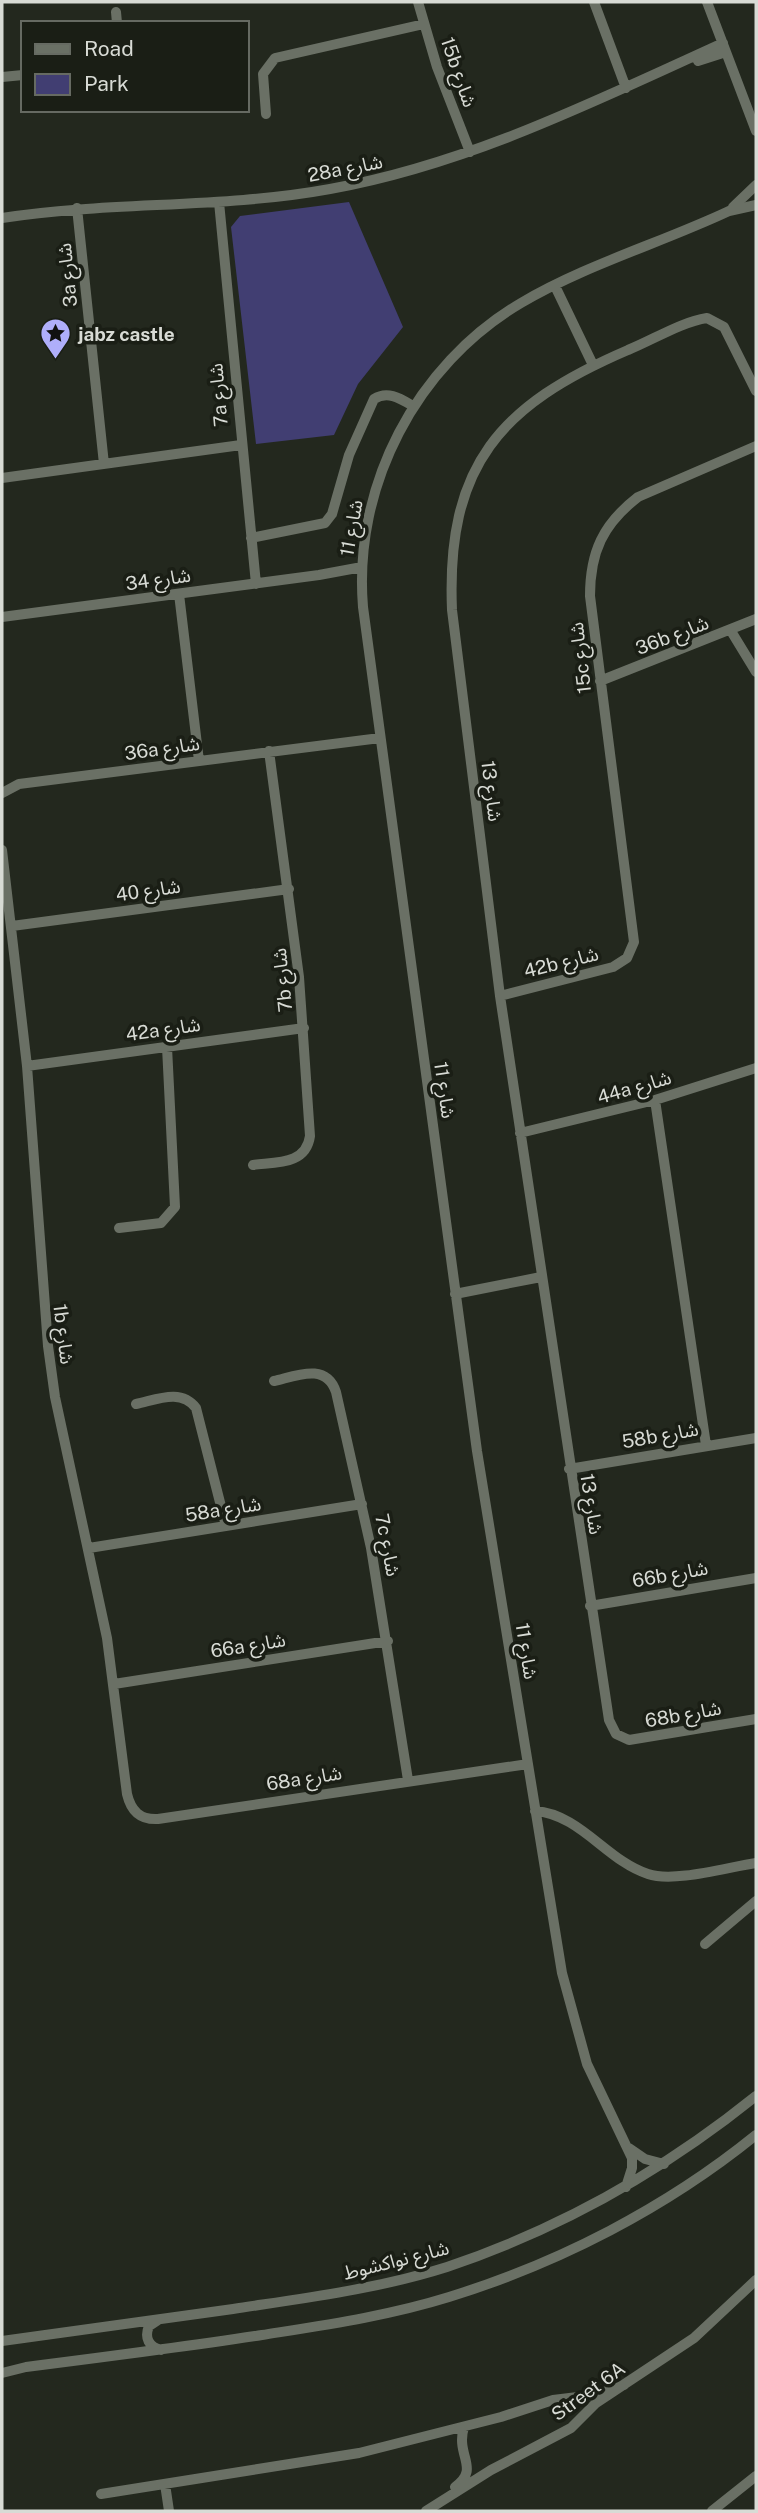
<svg xmlns="http://www.w3.org/2000/svg" width="758" height="2513" font-family="'Public Sans','Noto Sans Arabic',sans-serif">
<style>
.green{fill:#413e72}
.lines{fill:none;stroke-linecap:round;stroke-linejoin:round}
.minor{stroke:#6a7065;stroke-width:10}
.labels{text-anchor:middle;stroke-width:7;stroke-linejoin:round;paint-order:stroke}
.street-label{font-size:19px;fill:#d8dbd5;stroke:#1a1e15}
.poi-label{font-size:19px;font-weight:bold;fill:#d8dbd5;stroke:#1a1e15;text-anchor:start}
</style>
<rect width="100%" height="100%" fill="#23281e"/>
<path class="green" d="M349,202L403,327L358,384L334,435L256,444L231,227L240,216Z"/>
<g class="lines">
<path class="minor" d="M418,2L437,67L470,152
M594,2L626,88
M707,2L756,131
M116,12L117,23
M698,61L726,52
M2,77L23,75
M266,114L263,74L275,58L424,24
M219,202L256,584
M733,207L756,185
M77,208L104,464
M2,218C111,201 221,209 330,189C469,164 595,101 723,43
M555,286L593,365
M756,391L724,327L707,318C681,322 653,340 628,350C500,405 446,465 452,610L500,996L609,1720L616,1734L629,1740L756,1719
M2,478L241,445
M251,538L325,523L332,514L349,455L374,399C388,390 401,399 413,406
M179,594L199,761
M2,617L319,575L362,567
M731,631L756,672
M600,681L756,619
M2,793L19,784L380,738
M2,850L27,1066L48,1346L55,1397L107,1638L127,1794C131,1811 140,1820 158,1819L528,1764
M12,926L289,889
M500,996L613,967L627,958L634,942L590,596C590,552 603,524 638,497L756,446
M27,1066L304,1028
M655,1100L706,1445
M520,1133L655,1100L756,1068
M253,1165C276,1162 306,1165 310,1136L299,977L269,751
M119,1228L161,1223L175,1207L167,1047
M455,1294L541,1277
M274,1381C296,1376 326,1362 336,1392L371,1548L408,1780
M136,1404C156,1400 181,1388 196,1408L226,1526
M569,1469L756,1438
M89,1548L362,1504
M590,1606L756,1578
M114,1684L388,1641
M535,1811C580,1814 607,1861 648,1874C674,1883 728,1867 756,1863
M705,1944L756,1901
M629,2148L645,2159L664,2164
M626,2187L632,2168V2158L587,2064L562,1973L477,1451L363,607C353,486 416,365 521,303C585,265 661,243 729,211L756,205
M158,2320L149,2326C144,2338 149,2347 161,2350
M2,2341C79,2330 156,2319 233,2309C305,2298 378,2289 447,2267C560,2229 663,2171 756,2096
M2,2373L26,2367C105,2357 183,2347 262,2335C325,2325 388,2316 449,2297C559,2263 666,2208 756,2135
M165,2484L169,2511
M455,2487C481,2468 455,2456 464,2427
M101,2494L359,2453L501,2417L553,2400L594,2395L624,2385
M426,2511L491,2470L571,2428L596,2403L694,2338L756,2280
M712,2511L756,2476"/>
</g>
<defs>
<symbol id="sight-pin" viewBox="-11 -11 22 30"><path d="M0 17L-7.5 6A9.5 9.5 0 1 1 7.5 6Z" fill="#afaefa" stroke="#1a1e15"/><path d="M0-6L1.8-2.2L6-1.7L2.9 1.2L3.7 5.4L0 3.3L-3.7 5.4L-2.9 1.2L-6-1.7L-1.8-2.2Z" fill="#111"/></symbol>
</defs>
<g fill-rule="evenodd">
<use href="#sight-pin" x="38" y="316" width="35" height="47"/>
</g>
<g class="labels">
<g class="street-label">
<text transform="translate(459 72) rotate(71)" y="7">15b شارع</text>
<text transform="translate(345 168) rotate(-11)" y="7">28a شارع</text>
<text transform="translate(67 275) rotate(-96)" y="7">3a شارع</text>
<text transform="translate(218 395) rotate(-95)" y="7">7a شارع</text>
<text transform="translate(351 528) rotate(-80)" y="7">شارع 11</text>
<text transform="translate(158 579) rotate(-8)" y="7">شارع 34</text>
<text transform="translate(672 635) rotate(-21)" y="7">36b شارع</text>
<text transform="translate(580 658) rotate(-97)" y="7">15c شارع</text>
<text transform="translate(162 748) rotate(-8)" y="7">36a شارع</text>
<text transform="translate(492 791) rotate(83)" y="7">شارع 13</text>
<text transform="translate(148 890) rotate(-8)" y="7">شارع 40</text>
<text transform="translate(561 962) rotate(-14)" y="7">42b شارع</text>
<text transform="translate(282 980) rotate(-96)" y="7">7b شارع</text>
<text transform="translate(163 1029) rotate(-8)" y="7">42a شارع</text>
<text transform="translate(634 1087) rotate(-16)" y="7">44a شارع</text>
<text transform="translate(445 1090) rotate(82)" y="7">شارع 11</text>
<text transform="translate(64 1334) rotate(83)" y="7">1b شارع</text>
<text transform="translate(660 1435) rotate(-10)" y="7">58b شارع</text>
<text transform="translate(592 1504) rotate(81)" y="7">شارع 13</text>
<text transform="translate(223 1509) rotate(-9)" y="7">58a شارع</text>
<text transform="translate(388 1545) rotate(79)" y="7">7c شارع</text>
<text transform="translate(670 1574) rotate(-10)" y="7">66b شارع</text>
<text transform="translate(248 1645) rotate(-9)" y="7">66a شارع</text>
<text transform="translate(527 1651) rotate(81)" y="7">شارع 11</text>
<text transform="translate(683 1714) rotate(-10)" y="7">68b شارع</text>
<text transform="translate(304 1778) rotate(-9)" y="7">68a شارع</text>
<text transform="translate(396 2260) rotate(-14)" y="7">شارع نواكشوط</text>
<text transform="translate(588 2391) rotate(-36)" y="7">Street 6A</text>
</g>
<g class="poi-label">
<text x="78" y="341">jabz castle</text>
</g>
</g>
<rect width="758" height="2513" fill="none" stroke="#d8dbd5" stroke-width="7"/>
<rect x="21" y="21" width="228" height="91" fill="#1a1e15" stroke="#666a62" stroke-width="2"/>
<rect x="35" y="44" width="35" height="10" fill="#6a7065" stroke="#666a62" stroke-width="2"/>
<text x="84" y="56" font-size="21" fill="#d8dbd5">Road</text>
<rect x="35" y="74" width="35" height="21" fill="#413e72" stroke="#666a62" stroke-width="2"/>
<text x="84" y="91" font-size="21" fill="#d8dbd5">Park</text>
</svg>
